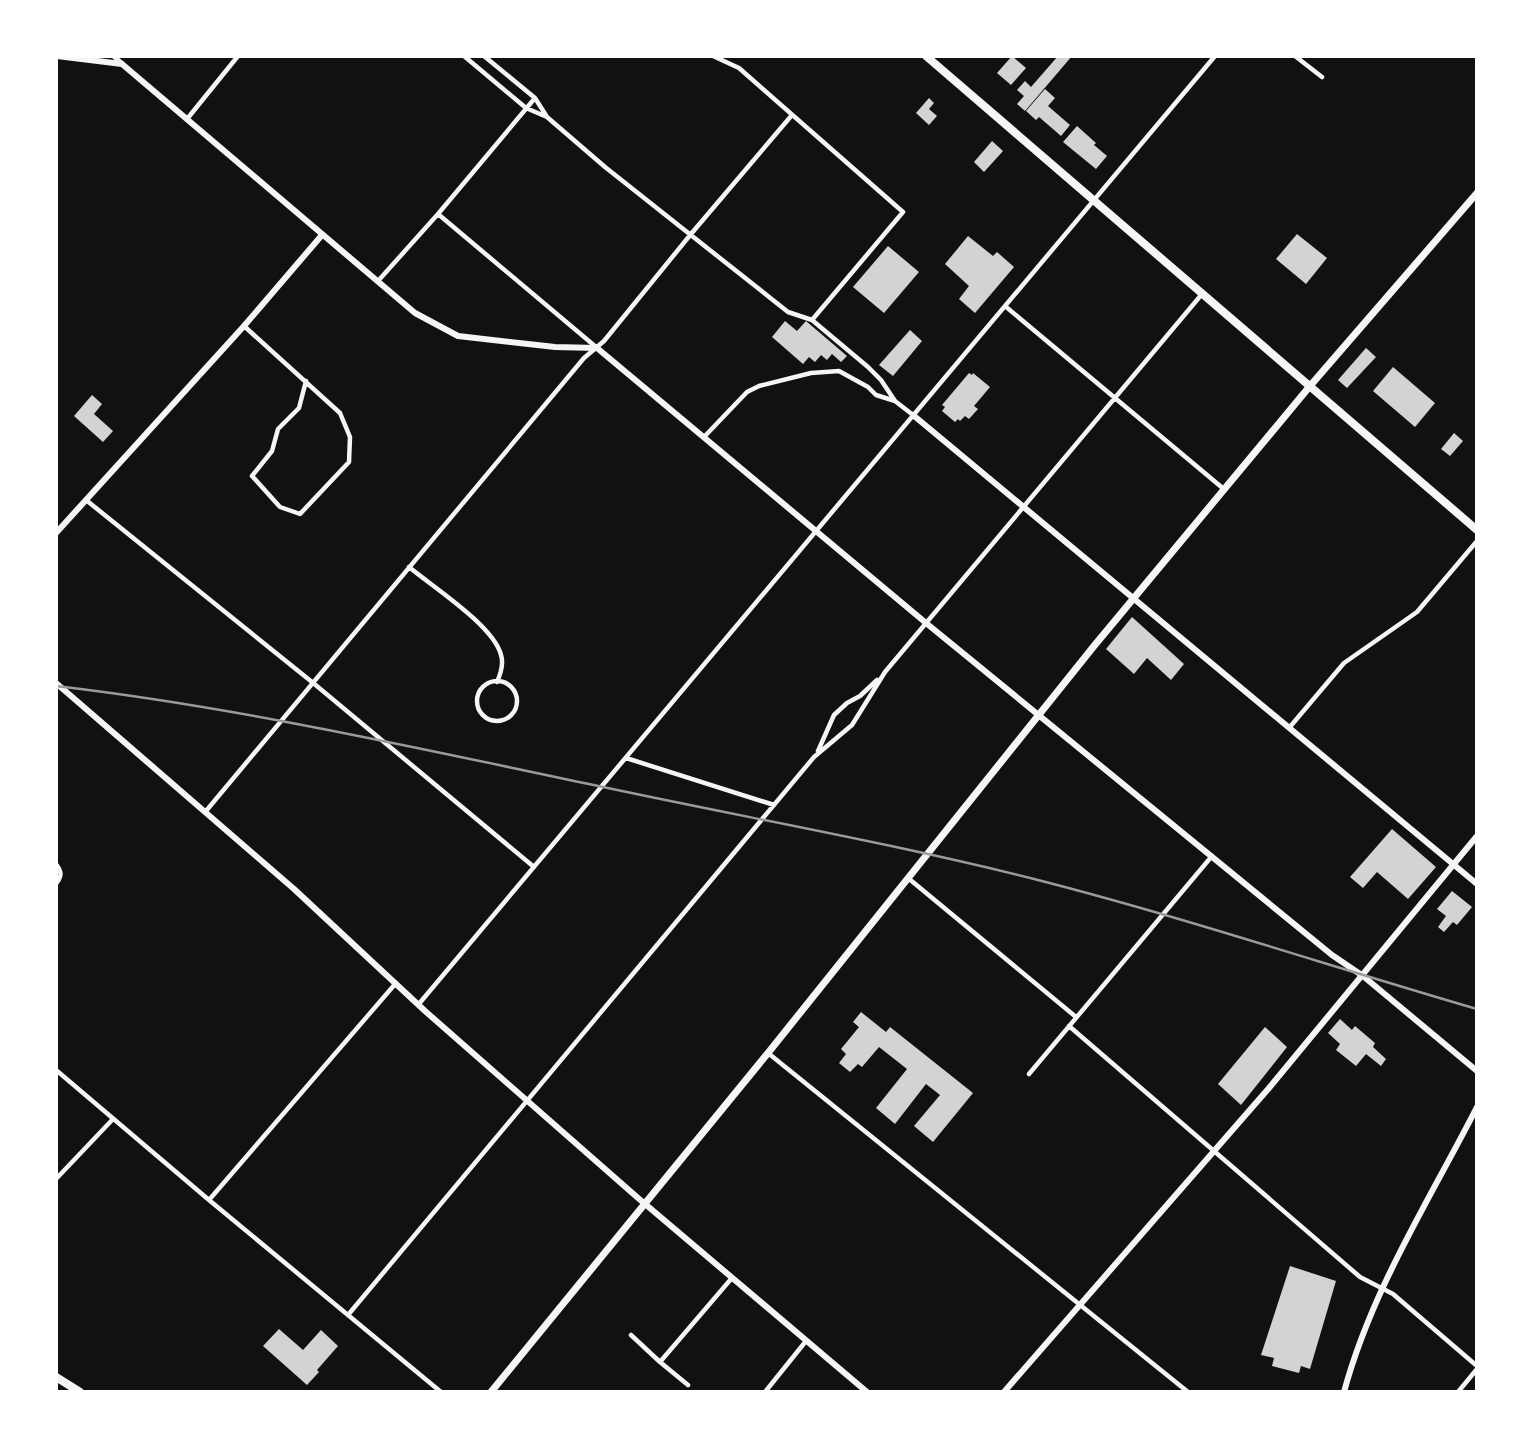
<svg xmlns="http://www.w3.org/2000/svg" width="1533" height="1448" font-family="'Alegreya Sans',sans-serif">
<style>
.building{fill:#d3d3d3}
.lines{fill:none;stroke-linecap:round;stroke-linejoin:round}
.minor{stroke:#f5f5f5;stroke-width:4.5}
.tertiary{stroke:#f5f5f5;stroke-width:6}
.secondary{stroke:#f5f5f5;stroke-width:7}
.primary{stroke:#f5f5f5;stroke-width:8}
.rail{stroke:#9a9a9a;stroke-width:2.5}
</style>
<rect width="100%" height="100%" fill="#111"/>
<path class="building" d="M1012,56L1026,68L1011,85L997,73Z
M1058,56H1072L1025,111L1017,104L1024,96L1017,90L1025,81L1031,87Z
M1045,89L1055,98L1048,106L1070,125L1061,136L1039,117L1036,120L1026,111Z
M929,98L934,103L929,109L937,116L929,125L916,113Z
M1077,126L1096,143L1094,145L1107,156L1096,169L1063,142Z
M992,141L1003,151L984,172L974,162Z
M1297,234L1327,258L1306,284L1276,259Z
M968,236L993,256L997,252L1014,267L975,313L959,299L969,286L945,264Z
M888,246L919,272L884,313L853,287Z
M785,321L797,331L806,321L847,356L841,362L832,354L827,360L821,355L815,362L809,357L803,364L772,337Z
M910,330L922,341L893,376L879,365Z
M1366,348L1376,357L1347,388L1338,380Z
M1393,367L1435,403L1415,427L1373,391Z
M969,373L972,375L973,373L990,387L974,406L978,409L969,419L965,416L960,421L958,419L955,422L942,411L945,407L942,405Z
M92,395L102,404L94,414L113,431L103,442L74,416Z
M1454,433L1463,441L1450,456L1441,449Z
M1132,617L1184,664L1171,680L1147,658L1134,674L1106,649Z
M1392,829L1436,867L1408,899L1377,872L1363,888L1350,877Z
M1452,891L1472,907L1457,925L1453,922L1444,932L1438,927L1446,916L1437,909Z
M861,1012L886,1032L890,1027L973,1093L933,1142L914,1126L940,1095L926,1084L895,1124L876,1108L907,1069L879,1047L862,1067L858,1064L850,1072L839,1063L846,1054L841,1049L859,1027L853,1022Z
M1340,1019L1352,1030L1355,1026L1375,1043L1373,1047L1386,1059L1381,1066L1366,1054L1356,1066L1336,1050L1340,1044L1328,1033Z
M1265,1027L1287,1047L1241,1105L1218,1084Z
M1290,1266L1336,1281L1310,1369L1301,1366L1299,1373L1272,1366L1274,1358L1261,1355Z
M279,1329L303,1350L321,1330L338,1346L317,1370L319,1372L307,1385L263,1346Z"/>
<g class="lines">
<path class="minor" d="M113,56L122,63
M464,56L526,108L547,117
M484,56L535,98L547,117L605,167L788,312L812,320L868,367L881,380L895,401L913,415
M713,56L739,68L903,212L812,320
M1295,56L1322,77
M187,119L238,56
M438,214L596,347
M378,281L438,214L535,98
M1005,306L1225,490
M244,326L340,413L350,437L349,462L300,514L280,507L252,476L272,451L278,429L299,408L306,381
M704,437L747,392L759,386L811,373L839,371L868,387L876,395L895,401
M86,500L312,682L534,867
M409,567C433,587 494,626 501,655C504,664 501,673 497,682
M477 701a20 20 0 1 1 40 0a20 20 0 1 1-40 0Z
M1289,728L1344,663L1417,612L1477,541
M818,751L834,715L847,703L860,696L877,680
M626,758L774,805
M206,811L584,358L604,341L691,234L792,115
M56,864C62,872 62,876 56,884
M908,878L1076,1017
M418,1005L1215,56
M1069,1026L1360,1277L1393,1294L1477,1366
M768,1053L1188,1392
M56,1070L209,1200L441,1392
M1029,1074L1212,856
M56,1179L113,1119
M209,1200L396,983
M348,1315L814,757L852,725L885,672L1202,294
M631,1335L660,1362L688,1385
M660,1362L731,1279
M765,1392L806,1341
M1458,1392L1477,1369"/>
<path class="tertiary" d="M57,56L122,64L415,313L458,336L555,347L597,348L926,623L1332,955L1363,976L1477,1071
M913,415L1477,884
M56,533L244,326L322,235
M56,683L294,889L425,1011L638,1198L867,1392
M1004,1392L1269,1088L1477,836
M1344,1392C1372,1289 1429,1201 1477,1107"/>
<path class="secondary" d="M491,1392L768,1053L1094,646L1310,386L1477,193"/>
<path class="primary" d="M926,56L1477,530
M56,1377L80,1392"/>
<path class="rail" d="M56,686C236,707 412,747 589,784C737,816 887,842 1034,879C1183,917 1329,966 1477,1009"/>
</g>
<rect width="1533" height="1448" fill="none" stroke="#ffffff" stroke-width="116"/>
</svg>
